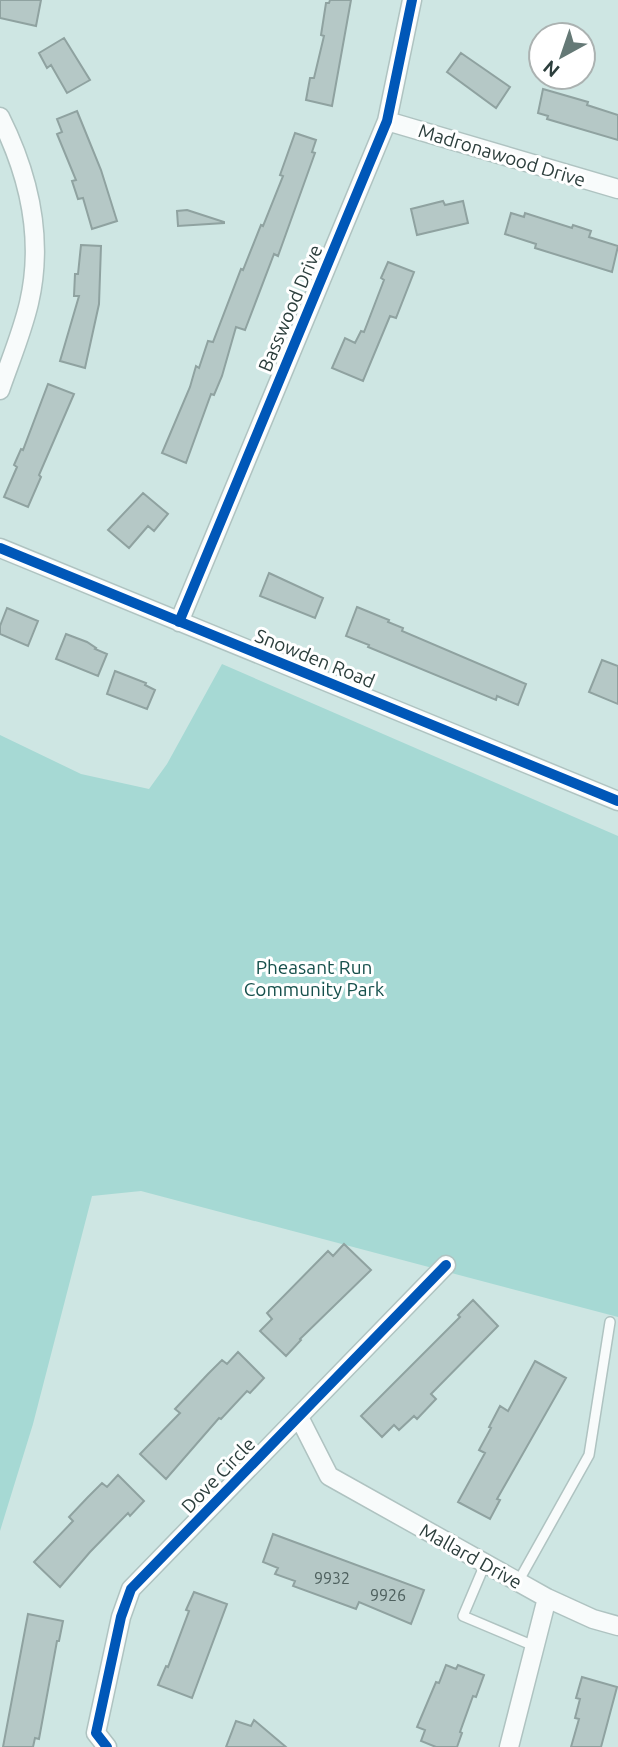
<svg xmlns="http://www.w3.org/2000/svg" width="618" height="1747" font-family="Ubuntu,sans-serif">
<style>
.green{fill:#a6d9d4}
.building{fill:#b5c8c6;stroke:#8fa2a0;stroke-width:2}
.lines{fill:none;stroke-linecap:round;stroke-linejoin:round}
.service-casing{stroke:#afc3c1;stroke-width:12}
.minor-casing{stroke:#afc3c1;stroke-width:21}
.service{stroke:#f8fbfb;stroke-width:9}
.minor{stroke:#f8fbfb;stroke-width:18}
.cycleway-casing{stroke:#fff;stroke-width:15}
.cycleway{stroke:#0057b8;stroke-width:10}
.labels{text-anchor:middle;stroke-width:6;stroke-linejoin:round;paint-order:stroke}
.number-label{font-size:16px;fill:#4e605e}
.street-label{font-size:19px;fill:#2c3e3c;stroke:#fff}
.park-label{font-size:19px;fill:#16504c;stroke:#fff}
</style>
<rect width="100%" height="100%" fill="#cee6e3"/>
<path class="green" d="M222,664L618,836V1317L141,1191L92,1196L33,1424L0,1531V735L81,774L149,789L167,764Z"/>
<path class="building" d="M0,0H41L36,26L0,18Z
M330,0H351L332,106L306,100L310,78H314L324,36L321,35L326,3H329Z
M64,38L90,80L67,93L51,65L47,68L39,53Z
M461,53L510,87L496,108L447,72Z
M543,89L588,102L587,105L618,115V140L547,119L548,116L538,113Z
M77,111L101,170L117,221L92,229L83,198L78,199L72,181L76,180L57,134L62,132L57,119Z
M295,133L316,140L312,152L315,153L278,256L274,254L245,330L236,327L222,376L214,395L211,394L186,463L162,453L190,387L196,366L199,368L208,341L213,342L241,269L243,270L261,225L263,226L283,176L280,175Z
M443,201L445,205L463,201L468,223L417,235L411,209Z
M187,210L224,222V223L178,226L177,211Z
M511,213L524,217L525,213L572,228L573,225L591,231L589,237L618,246L612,272L535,248L536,244L505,234Z
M81,245L101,246L99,304L85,368L60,361L79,296H74L75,274H78Z
M388,262L414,272L396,318L390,316L363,381L332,368L345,338L355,343L361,331L364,332L384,280L381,278Z
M48,384L74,394L39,475L41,477L28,507L4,497L17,467L14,465L21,449L23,450Z
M143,493L168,514L154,531L148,526L129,548L108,530Z
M269,573L323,598L315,618L260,596Z
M357,607L389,620L388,622L403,628L402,631L526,684L518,705L497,696L496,700L368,647L369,645L346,636Z
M7,608L38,621L28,646L0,634V626Z
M66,634L87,642L96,648L95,649L107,654L98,676L56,659Z
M602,660L618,666V704L589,692Z
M115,671L146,683L145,685L155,690L147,709L107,694Z
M344,1244L371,1270L300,1339L301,1340L286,1356L260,1331L272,1319L267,1313L328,1251L333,1256Z
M473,1300L498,1326L431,1394L436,1399L417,1419L414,1416L399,1430L394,1425L382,1437L361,1416L460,1317L458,1315Z
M238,1352L264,1378L250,1393L247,1391L221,1419L219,1418L166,1479L140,1454L180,1413L175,1409L208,1374L222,1360L227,1364Z
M535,1361L566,1378L497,1499L500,1500L490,1519L458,1502L485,1453L479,1450L491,1428L489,1427L500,1406L508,1411Z
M118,1475L144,1501L130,1516L128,1513L90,1552L60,1587L34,1562L73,1521L69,1517L88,1497L102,1483L107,1487Z
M273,1534L424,1590L411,1624L359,1602L356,1609L293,1586L295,1581L275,1574L278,1568L263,1562Z
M194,1592L227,1604L192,1698L158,1685L166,1666L168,1667L189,1611L186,1610Z
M28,1614L63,1621L59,1641H57L39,1739L35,1738L33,1747H3Z
M446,1665L456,1669L458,1665L484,1675L476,1697L473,1696L460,1732L462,1733L457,1747H436L421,1741L425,1730L417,1727L436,1682L439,1683Z
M582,1677L617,1687L601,1747H571L579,1719L575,1718L580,1699L576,1698Z
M254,1720L286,1747H226L236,1721L251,1726Z"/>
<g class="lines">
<defs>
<path id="service" d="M485,1564L463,1616L534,1646
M518,1582L589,1455L610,1322"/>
<path id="minor" d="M0,117C29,175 44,238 29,303C22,333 10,361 0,390
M387,121L618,189
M0,548L618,801
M179,622L387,121L412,0
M299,1417L329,1476L547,1598L593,1619L618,1626
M107,1747L96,1733L121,1617L131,1589L446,1265
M509,1747L547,1598"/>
</defs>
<use href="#service" class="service-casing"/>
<use href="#minor" class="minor-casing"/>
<use href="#service" class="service"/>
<use href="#minor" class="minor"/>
<defs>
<path id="cycleway" d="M0,548L618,801
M179,622L387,121L412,0
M107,1747L96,1733L121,1617L131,1589L446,1265"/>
</defs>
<use href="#cycleway" class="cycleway-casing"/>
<use href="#cycleway" class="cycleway"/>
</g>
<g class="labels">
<g class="number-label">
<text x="332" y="1584">9932</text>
<text x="388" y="1601">9926</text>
</g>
<g class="street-label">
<text transform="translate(502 155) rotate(17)" y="7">Madronawood Drive</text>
<text transform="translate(290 308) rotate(-67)" y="7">Basswood Drive</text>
<text transform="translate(315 658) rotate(22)" y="7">Snowden Road</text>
<text transform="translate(218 1475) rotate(-46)" y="7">Dove Circle</text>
<text transform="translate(471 1556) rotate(29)" y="7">Mallard Drive</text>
</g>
<g class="park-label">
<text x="314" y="974">Pheasant Run<tspan x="314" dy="22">Community Park</tspan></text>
</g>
</g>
<g transform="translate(562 56) rotate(220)"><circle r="33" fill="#ffffff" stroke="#abb2b1" stroke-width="2"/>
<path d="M0-5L12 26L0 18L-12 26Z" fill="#657976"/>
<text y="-10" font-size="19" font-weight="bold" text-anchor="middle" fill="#2c3e3c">N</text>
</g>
</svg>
